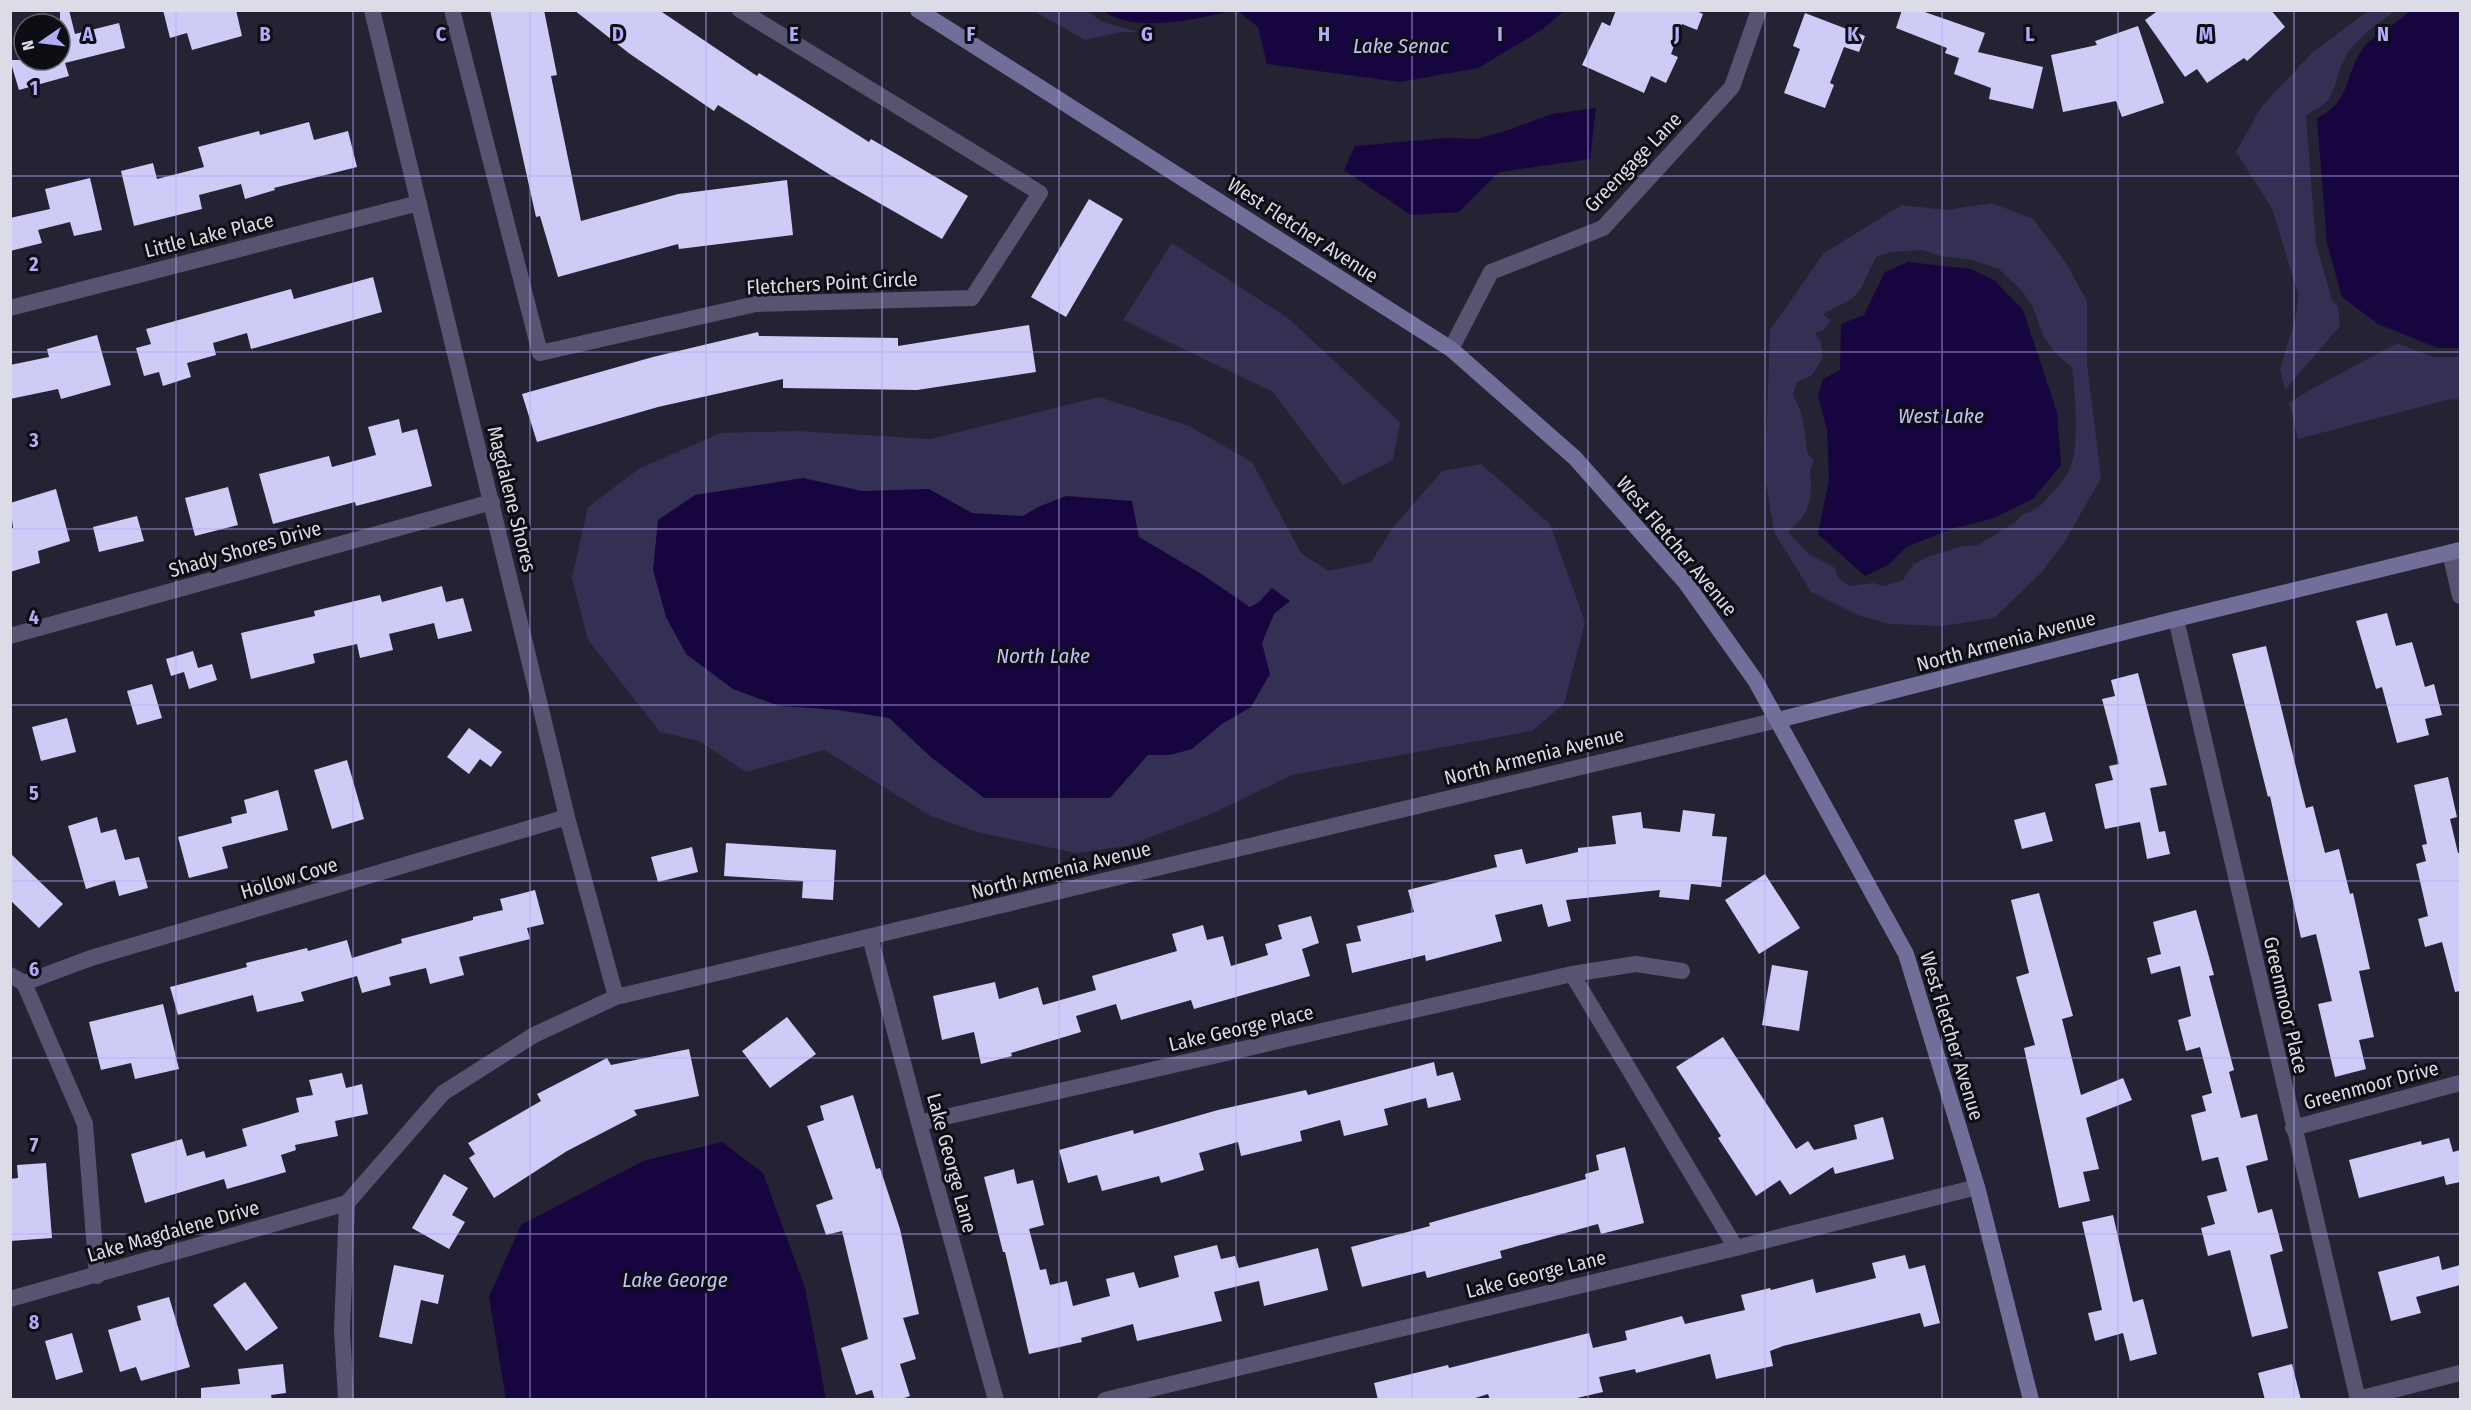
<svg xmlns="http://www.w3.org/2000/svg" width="2471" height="1410" font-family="'Fira Sans Condensed',sans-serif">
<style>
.green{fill:#343053;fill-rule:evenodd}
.water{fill:#17053f}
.building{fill:#cecbf7}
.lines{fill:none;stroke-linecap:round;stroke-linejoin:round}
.minor{stroke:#565470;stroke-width:16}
.secondary{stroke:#726e9a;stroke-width:16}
.grid{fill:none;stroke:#b4acf9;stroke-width:1.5;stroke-opacity:0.55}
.labels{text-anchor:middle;stroke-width:6;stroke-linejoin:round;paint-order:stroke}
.street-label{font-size:20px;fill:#dcdce7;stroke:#0d0d14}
.water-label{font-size:21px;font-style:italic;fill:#c5c0f9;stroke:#0d0d14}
.grid-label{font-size:20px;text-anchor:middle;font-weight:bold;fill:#b4acf9;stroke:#0d0d14;stroke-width:6;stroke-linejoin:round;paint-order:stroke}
</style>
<rect width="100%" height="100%" fill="#242233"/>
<path class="green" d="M1034,11H1087L1102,22L1138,32H1122L1085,40Z
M2368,11H2395C2375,26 2352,40 2342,64C2337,76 2336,88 2328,100C2322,108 2312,108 2306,117L2316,244L2332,300L2338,307L2340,326L2285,390L2280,369L2296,316L2298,294L2272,208L2236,152L2262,106L2312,53Z
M1992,203L2033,219L2066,263L2087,301V364L2101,478L2065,541L2041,573L1994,618L1943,626L1889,624L1860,616L1811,592L1774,532L1765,476L1770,330L1824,253L1902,205L1946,210ZM1923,250L1940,256L1972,260L1999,269L2022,291L2033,307L2043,335L2055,353L2072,367C2075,391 2080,447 2070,468C2064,481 2052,493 2042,504C2035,512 2021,512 2016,522L1978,545L1963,546L1930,556L1914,564L1902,581L1883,586L1873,583L1849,586L1838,578L1835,568L1809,554L1788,532C1804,519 1812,505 1811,482C1810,472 1809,470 1814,460L1808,454C1804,432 1805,416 1793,395L1797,382L1811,376L1823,358L1821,342L1815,333L1824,330L1831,321L1823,314L1852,299L1860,290L1876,257L1890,252Z
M1172,243L1288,318L1400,422L1393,460L1343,485L1273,392L1123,320Z
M2397,343L2433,357H2460V399L2446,400L2298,439L2289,403L2310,390Z
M1099,397L1189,426L1252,462L1301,553L1328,571L1371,562L1392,529L1442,471L1481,464L1550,524L1585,622L1564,704L1532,731L1292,775L1211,814L1127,846L1076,853L977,832L931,816L824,750L746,772L699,741L660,732L588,640L572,578L588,507L640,468L721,433L795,431L931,439Z"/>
<path class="water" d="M2410,10L2460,11V348H2438L2378,324L2342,297L2327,243L2317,118C2354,100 2342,75 2365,46C2377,32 2397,25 2410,10Z
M1104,11H1231C1197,19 1134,34 1104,11Z
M1238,11H1564L1543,29L1478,68L1400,82L1267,64L1258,27Z
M1596,108L1590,159L1499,172L1459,212L1411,215L1344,170L1355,146L1447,138L1477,139L1505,131L1552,114Z
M1908,262L1971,269L1995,281L2023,310L2057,412L2061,465L2033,499L1991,519L1951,529L1906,547L1888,565L1865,576L1818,534L1829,480L1827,429L1818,396L1823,379L1840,370L1841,324L1864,315L1885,272Z
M803,478L862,491L929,489L972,513L1023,516L1038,507L1066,496L1132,501L1139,537L1200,573L1250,607L1259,602L1272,588L1290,601L1274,614L1262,643L1270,674L1251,707L1222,724L1192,749L1170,755H1148L1110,798H984L932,758L889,718L839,710L779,706L733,689L686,654L666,617L653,570L658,520L695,495Z
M722,1142L763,1173L805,1288L826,1399H506L489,1297L521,1225L643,1161Z"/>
<path class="building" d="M60,10H69L75,34L119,23L125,48L65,63L69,76L19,90L10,60H60Z
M163,10H236L242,36L192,50L187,33L170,38Z
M490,10H544L557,75L551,76L581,221L678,194L787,180L793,235L679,249L678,244L558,277L540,216L536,217Z
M574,10H659L757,76L759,73L869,142L871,139L968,196L942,239L832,176L718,105L714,111L630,54Z
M1616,10H1694L1703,14L1697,30L1682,24L1671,54L1678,57L1666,83L1651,76L1644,93L1582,65L1602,22L1610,26Z
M1902,10H1919L1985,33L1978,52L2043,67L2033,109L1989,99L1991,88L1954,74L1959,58L1945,53L1947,48L1896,28Z
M2159,10H2271L2285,27L2247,61L2244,58L2207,83L2197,69L2185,77L2145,20Z
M1805,13L1865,36L1859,52L1844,47L1830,83L1834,85L1825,108L1784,93L1800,49L1793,46Z
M2138,26L2164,103L2122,117L2116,101L2063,112L2051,55L2097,45L2095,41Z
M309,122L314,140L348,131L357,167L274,188L275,190L245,199L241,184L199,195L202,209L134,226L121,171L153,163L157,179L204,167L198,147L259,131L260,135Z
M90,178L102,230L74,236L70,222L38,230L42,243L10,251V218L50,209L45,189Z
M1089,199L1123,219L1066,317L1031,297Z
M373,277L382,312L251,349L247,333L213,343L216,355L187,363L191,377L163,386L159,372L144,376L136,348L151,344L146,329L291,289L294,299Z
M1029,325L1036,372L917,390L783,388V379L658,407L537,442L522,394L653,357L758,332L759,336L898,338V346Z
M97,335L111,385L61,399L58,389L10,399V365L49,357L47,349Z
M399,419L402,433L417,429L432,486L356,506L355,502L273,524L259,474L329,456L332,467L376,455L368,427Z
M228,487L238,525L195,536L185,498Z
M56,489L70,541L38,551L40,563L10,572V529L13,528L10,503Z
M137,516L144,541L99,552L93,527Z
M442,586L446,602L463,598L472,631L438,639L434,623L389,634L393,650L360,658L357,644L313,654L315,663L251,679L241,633L315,616L314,611L380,595L382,602Z
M2387,613L2396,646L2412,642L2425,687L2434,684L2442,715L2425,719L2429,735L2397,743L2382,687L2376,689L2356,621Z
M2266,646L2306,808L2313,806L2325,853L2339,849L2350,894L2353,893L2370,969L2359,971L2374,1037L2359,1040L2366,1069L2335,1077L2318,1004L2332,1001L2316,934L2301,938L2270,796L2268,797L2232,654Z
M193,651L198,668L212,664L217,680L189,689L184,672L171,676L166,659Z
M2138,673L2167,785L2150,788L2159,832L2165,831L2170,854L2147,859L2140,822L2105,829L2095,784L2113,780L2109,766L2119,764L2102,699L2115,696L2111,680Z
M152,684L162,718L137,725L127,691Z
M67,718L76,752L41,761L32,727Z
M469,728L502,752L491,767L480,759L469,774L447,757Z
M347,760L364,819L332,829L314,770Z
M2448,777L2457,817L2450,819L2458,853H2460V991L2455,992L2442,942L2425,947L2418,919L2428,916L2416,864L2426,861L2422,845L2427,844L2414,785Z
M278,790L288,830L222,847L228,868L189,878L178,837L232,823L231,817L247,813L244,800Z
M1683,810L1715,814L1712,836L1727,837L1721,887L1691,884L1689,900L1659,897L1660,890L1566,900L1571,921L1548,927L1542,904L1495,915L1502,941L1426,961L1425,955L1352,973L1346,944L1361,941L1357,926L1414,912L1408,890L1497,867L1494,855L1522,849L1526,864L1578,852V848L1616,844L1612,816L1641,812L1643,828L1680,832Z
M2045,812L2053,841L2022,849L2014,820Z
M97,817L101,833L116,829L125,860L139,857L148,888L119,896L115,880L86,889L68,826Z
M726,843L836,850L833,900L802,898L803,881L724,876Z
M692,847L698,872L658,882L651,857Z
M10,853L63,904L39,928L10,900Z
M1765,874L1800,928L1759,954L1725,900Z
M535,890L544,924L527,928L530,939L459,957L464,975L430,984L426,968L389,977L391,985L362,993L357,976L301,992L304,1001L257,1012L253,995L178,1015L170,987L247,967L246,963L307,948L308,951L347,940L352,958L402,943L401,939L473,920V917L503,910L500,899Z
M2039,893L2073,1016L2062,1019L2081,1095L2123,1078L2132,1100L2086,1118L2099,1169L2083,1172L2090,1201L2059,1208L2024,1048L2035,1045L2016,977L2029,973L2011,900Z
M2196,910L2214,975L2209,976L2234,1070L2229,1072L2241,1118L2257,1114L2268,1160L2246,1166L2258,1213L2272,1209L2283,1251L2270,1255L2288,1328L2252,1337L2230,1250L2208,1256L2201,1228L2215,1224L2207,1196L2227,1191L2218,1157L2202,1161L2191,1115L2206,1111L2202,1096L2212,1093L2200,1047L2186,1051L2178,1020L2191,1016L2180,966L2151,974L2147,958L2161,954L2153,922Z
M1311,916L1319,943L1302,949L1310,976L1194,1009L1191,1000L1121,1020L1116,1004L1076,1016L1081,1032L1011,1053L1012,1056L981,1064L974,1032L942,1040L933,996L995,982L999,999L1038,987L1043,1005L1096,990L1092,976L1177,951L1172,934L1203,925L1207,940L1223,936L1231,966L1268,955L1265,944L1282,939L1278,925Z
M1772,965L1808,971L1799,1031L1762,1025Z
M163,1004L179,1069L135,1079L131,1063L101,1070L89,1022Z
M787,1017L816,1054L770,1088L742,1051Z
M1723,1037L1796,1149L1808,1141L1814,1150L1857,1139L1854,1125L1883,1117L1894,1159L1835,1174L1833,1167L1790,1195L1780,1180L1756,1196L1718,1138L1721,1136L1676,1067Z
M689,1049L699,1096L634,1110L637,1115L567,1151L494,1198L469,1158L475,1154L468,1143L541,1101L537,1094L607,1058L611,1065Z
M1434,1062L1437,1076L1453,1072L1461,1100L1428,1108L1426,1098L1384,1109L1388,1125L1344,1136L1340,1120L1300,1131L1302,1141L1241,1156L1238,1142L1199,1153L1204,1170L1161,1183L1159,1176L1102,1191L1097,1175L1068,1183L1059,1150L1133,1130L1134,1134L1218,1110L1306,1090L1308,1095Z
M342,1073L346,1088L362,1084L368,1114L335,1121L338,1136L295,1145L296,1150L281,1155L286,1172L227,1189L224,1179L145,1203L131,1154L182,1139L187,1156L204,1151L206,1158L247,1146L242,1129L299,1112L296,1098L313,1095L309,1080Z
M853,1095L876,1169L880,1168L900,1229L919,1314L903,1318L916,1359L900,1364L910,1396L898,1400H875L872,1390L856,1395L841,1348L868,1339L842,1231L826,1235L816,1205L833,1199L807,1126L824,1120L820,1106Z
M2449,1138L2453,1152L2460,1150V1182L2446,1185L2444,1176L2359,1198L2349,1160L2421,1141L2422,1145Z
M1625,1147L1644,1223L1601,1234L1598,1224L1500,1251L1502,1258L1427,1278L1425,1271L1362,1287L1351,1247L1430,1226L1429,1223L1586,1179L1585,1174L1599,1170L1596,1155Z
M46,1163L52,1238L10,1241V1179L18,1178L17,1165Z
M1014,1169L1017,1184L1033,1180L1044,1225L1029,1229L1040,1270L1046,1269L1050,1285L1067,1281L1073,1306L1110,1296L1106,1279L1134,1272L1139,1288L1179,1277L1174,1256L1217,1245L1221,1259L1235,1256L1239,1268L1318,1248L1328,1290L1264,1306L1259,1281L1214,1292L1222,1321L1137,1341L1133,1324L1081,1338L1082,1342L1029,1354L1005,1252H1003L984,1177Z
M444,1174L468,1188L452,1215L465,1222L449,1249L412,1228Z
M2113,1215L2133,1302L2143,1299L2157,1354L2130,1361L2123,1333L2095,1341L2088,1313L2102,1310L2082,1222Z
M1905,1255L1909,1269L1925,1265L1940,1323L1924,1327L1920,1313L1783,1346L1770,1351L1773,1366L1716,1379L1710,1354L1636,1373L1635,1369L1599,1377L1603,1392L1568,1400H1490L1488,1394L1469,1400H1378L1374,1383L1448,1365L1449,1368L1589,1333L1593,1348L1627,1340L1625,1331L1682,1316L1685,1324L1745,1310L1741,1295L1770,1288L1771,1290L1813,1279L1816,1293L1876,1278L1872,1263Z
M2439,1256L2442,1270L2460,1265V1285L2416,1297L2421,1313L2391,1321L2378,1272Z
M394,1265L444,1275L438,1304L421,1300L412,1344L379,1337Z
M245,1282L278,1328L246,1351L213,1305Z
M169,1297L190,1367L141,1381L136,1367L120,1372L108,1330L141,1320L137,1306Z
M72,1333L83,1372L56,1380L45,1341Z
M283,1364L286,1393L271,1395L272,1400H201V1388L240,1384L238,1369Z
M2292,1364L2301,1400H2265L2258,1373Z"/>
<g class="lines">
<path class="minor" d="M372,10L567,817L616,997
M452,10L540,353L756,304L972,298L1040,193L740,10
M10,308L419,203
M1451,349L1491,272L1603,228L1732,87L1759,10
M2450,553L2460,596
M2176,619L2358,1400
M10,636L492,502
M870,937L919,1123L996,1400
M1572,974L1736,1248
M10,975L24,983L85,1124L97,1276
M24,983L91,958L567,817
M919,1123L1572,974L1636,964L1682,971
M2293,1128L2460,1083
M10,1299L347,1203L443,1093L534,1035L616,997L1778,720
M2358,1399L2460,1373
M346,1400L342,1330L347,1203
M1105,1400L1736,1248L1977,1187"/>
<path class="secondary" d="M918,10L1451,349L1575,458L1686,583L1755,680L1906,954L1977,1187L2031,1400
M1778,720L2176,619L2460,550"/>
</g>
<path class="grid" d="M176,10V1400M353,10V1400M530,10V1400M706,10V1400M882,10V1400M1059,10V1400M1236,10V1400M1412,10V1400M1588,10V1400M1765,10V1400M1942,10V1400M2118,10V1400M2294,10V1400M10,176H2460M10,352H2460M10,529H2460M10,705H2460M10,881H2460M10,1058H2460M10,1234H2460"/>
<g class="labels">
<g class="street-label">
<text transform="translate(1633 162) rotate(-46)" y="7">Greengage Lane</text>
<text transform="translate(1303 230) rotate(33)" y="7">West Fletcher Avenue</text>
<text transform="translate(209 235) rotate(-14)" y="7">Little Lake Place</text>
<text transform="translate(832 283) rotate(-3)" y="7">Fletchers Point Circle</text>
<text transform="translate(512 499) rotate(76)" y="7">Magdalene Shores</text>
<text transform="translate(1677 546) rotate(50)" y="7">West Fletcher Avenue</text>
<text transform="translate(245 549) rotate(-16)" y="7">Shady Shores Drive</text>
<text transform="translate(2006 641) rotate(-15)" y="7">North Armenia Avenue</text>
<text transform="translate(1534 756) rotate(-14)" y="7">North Armenia Avenue</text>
<text transform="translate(1061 870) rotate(-14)" y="7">North Armenia Avenue</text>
<text transform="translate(289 878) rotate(-17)" y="7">Hollow Cove</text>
<text transform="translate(2286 1005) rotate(77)" y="7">Greenmoor Place</text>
<text transform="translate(1241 1028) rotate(-13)" y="7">Lake George Place</text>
<text transform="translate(1952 1036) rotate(73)" y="7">West Fletcher Avenue</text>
<text transform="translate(2371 1085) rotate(-15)" y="7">Greenmoor Drive</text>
<text transform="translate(952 1163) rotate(75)" y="7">Lake George Lane</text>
<text transform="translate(173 1231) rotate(-16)" y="7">Lake Magdalene Drive</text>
<text transform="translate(1536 1274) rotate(-14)" y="7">Lake George Lane</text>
</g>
<g class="water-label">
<text x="1401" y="53">Lake Senac</text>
<text x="1941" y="423">West Lake</text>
<text x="1043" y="663">North Lake</text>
<text x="675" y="1287">Lake George</text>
</g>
</g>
<g class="grid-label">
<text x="88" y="41">A</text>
<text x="265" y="41">B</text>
<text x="441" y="41">C</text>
<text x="618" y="41">D</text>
<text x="794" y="41">E</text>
<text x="971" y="41">F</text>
<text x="1147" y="41">G</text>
<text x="1324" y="41">H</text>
<text x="1500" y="41">I</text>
<text x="1677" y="41">J</text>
<text x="1853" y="41">K</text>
<text x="2030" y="41">L</text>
<text x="2206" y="41">M</text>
<text x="2383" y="41">N</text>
<text x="34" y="95">1</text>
<text x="34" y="271">2</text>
<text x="34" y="447">3</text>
<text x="34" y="624">4</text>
<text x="34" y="800">5</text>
<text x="34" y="976">6</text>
<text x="34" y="1152">7</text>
<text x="34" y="1329">8</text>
</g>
<rect width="2471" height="1410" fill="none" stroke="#dcdce7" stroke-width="24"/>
<g transform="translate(42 42) rotate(256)"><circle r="28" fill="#0d0d14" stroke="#606068" stroke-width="1.5"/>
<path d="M0-4.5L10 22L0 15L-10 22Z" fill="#b4acf9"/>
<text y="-9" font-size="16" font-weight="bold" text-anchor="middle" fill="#dcdce7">N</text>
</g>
</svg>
